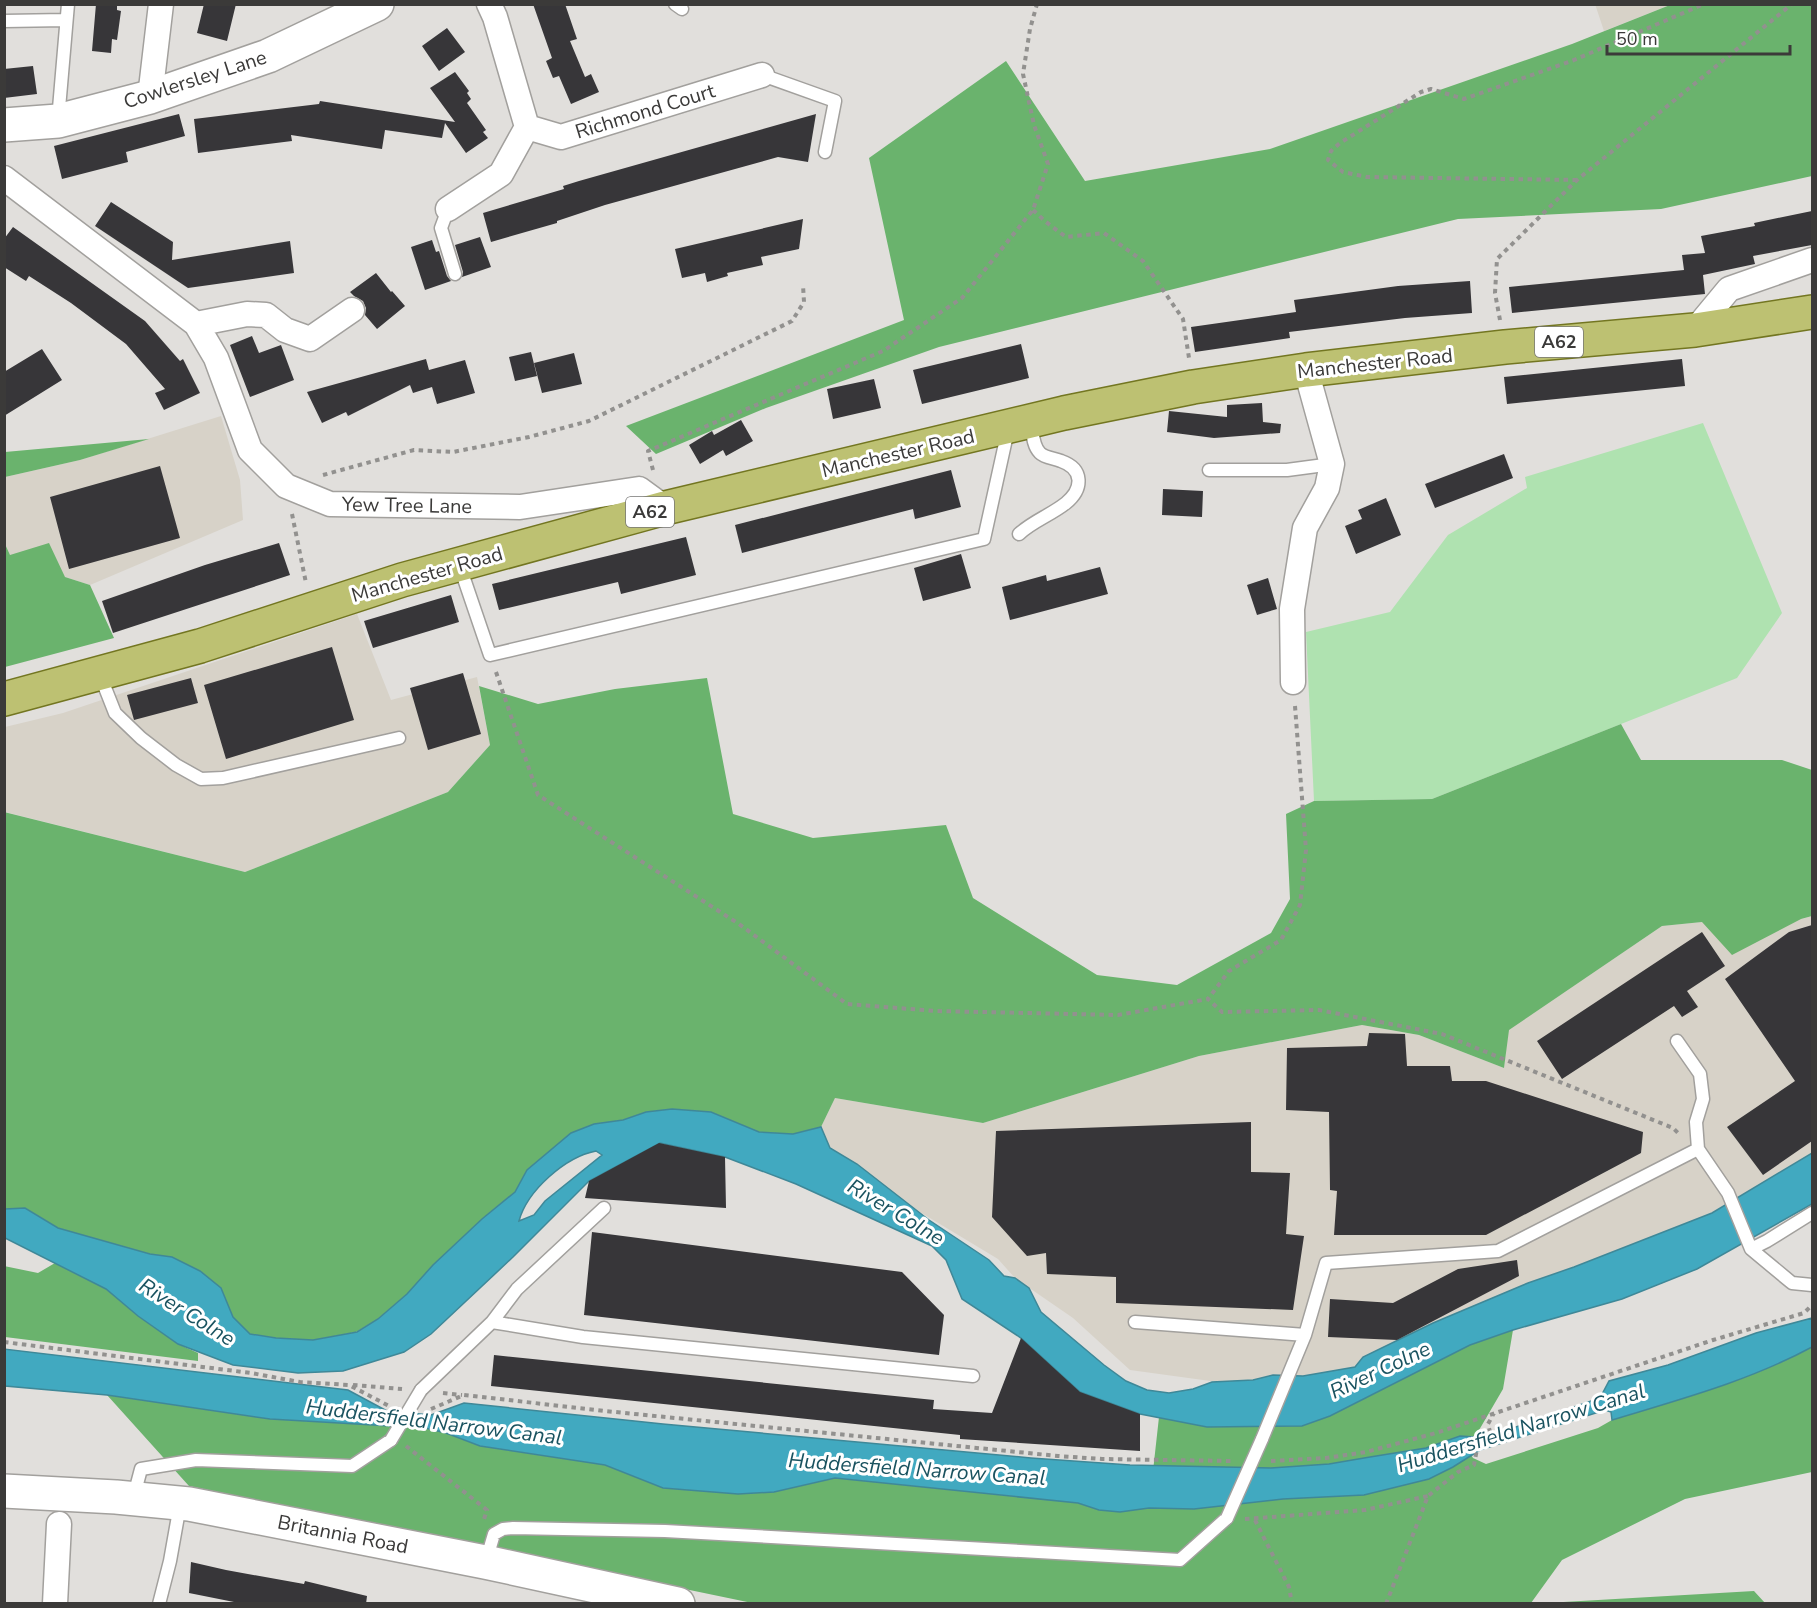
<svg xmlns="http://www.w3.org/2000/svg" width="1817" height="1608" font-family="'Nunito Sans',sans-serif">
<style>
.built{fill:#d7d2c8}
.green{fill:#afe2b0}
.forest{fill:#6ab36d}
.water{fill:#41a9c0;stroke:#3f8898;stroke-width:1.5;fill-rule:evenodd}
.building{fill:#373639}
.lines{fill:none;stroke-linecap:round;stroke-linejoin:round}
.lane-casing{stroke:#a2a09d;stroke-width:15}
.street-casing{stroke:#a2a09d;stroke-width:27}
.secondary-casing{stroke:#a2a09d;stroke-width:36}
.primary-casing{stroke:#737621;stroke-width:36}
.path{stroke:#92918f;stroke-width:4;stroke-dasharray:4.5 4.5;stroke-linecap:butt}
.lane{stroke:#fff;stroke-width:12}
.street{stroke:#fff;stroke-width:24}
.secondary{stroke:#fff;stroke-width:33}
.primary{stroke:#bdc172;stroke-width:33}
.lane-bridge-casing{stroke:#a2a09d;stroke-width:15;stroke-linecap:butt}
.lane-bridge{stroke:#fff;stroke-width:12}
.labels{text-anchor:middle;stroke-width:6;stroke-linejoin:round;paint-order:stroke}
.shield{fill:#fff;stroke:#767574;stroke-width:1.5}
.shield-label{font-size:18px;font-weight:bold;fill:#3b3a39}
.street-label{font-size:20px;fill:#3b3a39;stroke:#fff}
.water-label{font-size:21px;font-style:italic;fill:#1a5360;stroke:#fff}
</style>
<rect width="100%" height="100%" fill="#e1dfdc"/>
<path class="built" d="M1595,4L1670,5L1604,31Z
M221,416L240,480L243,520L90,585L65,577L10,555L5,544V477L80,460Z
M357,614L391,700L477,677L490,745L448,792L245,872L5,812V727L63,713Z
M1812,916V1153L1712,1213L1574,1267L1528,1283L1363,1357L1355,1367L1303,1376L1273,1375L1253,1380L1225,1383L1130,1370L1073,1318L1015,1278L998,1259L915,1209L857,1164L830,1148L821,1127L835,1098L983,1123L1199,1056L1362,1025L1419,1035L1504,1068L1508,1030L1662,926L1702,922L1802,919Z"/>
<path class="green" d="M1703,423L1782,613L1737,678L1432,799L1314,801L1306,632L1390,612L1448,535L1527,488L1525,477Z"/>
<path class="forest" d="M1670,5H1812V176L1661,209L1458,219L939,347L766,408L656,454L626,426L904,320L869,158L1006,61L1085,181L1270,149L1572,44Z
M149,439L80,460L5,477V452Z
M49,543L65,577L90,585L114,638L5,667V544L10,555Z
M707,678L733,814L813,838L946,825L973,898L1097,975L1177,985L1271,933L1290,899L1286,814L1314,801L1432,799L1621,724L1641,760H1782L1812,770V916L1801,919L1732,955L1702,922L1662,926L1509,1030L1504,1068L1419,1035L1362,1025L1199,1056L983,1123L835,1098L821,1127L793,1134L759,1132L711,1112L672,1109L646,1112L623,1120L594,1124L548,1154L527,1170L515,1192L482,1219L434,1265L407,1294L378,1319L356,1332L313,1340L276,1338L250,1334L233,1317L220,1288L172,1257L150,1254L58,1228L25,1208L5,1209L4,812L245,872L448,792L490,745L479,686L538,704L615,689Z
M55,1263L106,1289L138,1316L178,1344L198,1353V1361L5,1337L4,1266L38,1273Z
M1513,1330L1503,1389L1475,1437H1460L1473,1458L1486,1464L1598,1428L1612,1420C1681,1399 1749,1381 1812,1347V1472L1685,1499L1562,1560L1531,1603L757,1604L189,1486L107,1395L270,1419L425,1428L446,1433L480,1446L605,1465L663,1488L738,1494L774,1492L835,1478L1078,1503L1099,1510L1149,1507L1159,1417L1207,1427L1302,1426L1330,1416L1470,1345Z
M1754,1591L1765,1603H1546Z"/>
<path class="water" d="M672,1109L711,1112L759,1132L793,1134L821,1127L830,1148L857,1164L929,1220L989,1260L1004,1276L1015,1278L1029,1288L1041,1312L1104,1365L1126,1381L1147,1390L1169,1393L1193,1389L1212,1382L1253,1380L1273,1375L1303,1376L1355,1367L1363,1357L1433,1323L1528,1283L1574,1267L1712,1213L1812,1153V1204L1697,1269L1622,1299L1513,1330L1470,1345L1330,1416L1302,1426L1207,1427L1140,1414L1080,1392L1021,1338L962,1299L946,1260L932,1246L796,1184L725,1157L660,1143L589,1181L513,1257L431,1334L404,1352L343,1371L298,1373L233,1365L178,1344L138,1316L106,1289L5,1238V1209L25,1208L58,1228L150,1254L172,1257L200,1271L221,1288L233,1317L250,1334L276,1338L313,1340L357,1332L378,1319L407,1294L433,1265L482,1219L515,1192L527,1170L571,1133L594,1124L623,1120L646,1112ZM596,1151L602,1155L545,1201L534,1215L519,1221C527,1191 565,1157 596,1151Z
M1812,1318V1347C1749,1381 1681,1399 1612,1420L1611,1412L1605,1410L1480,1450L1453,1467L1429,1479L1364,1495L1283,1499L1194,1509L1149,1508L1120,1512L1099,1510L1078,1503L835,1478L774,1492L738,1494L663,1488L605,1465L480,1446L446,1433L425,1428L270,1419L107,1395L5,1386L4,1349L348,1390L387,1411L431,1415L464,1403L663,1424L1031,1458L1130,1465L1271,1468L1329,1464L1370,1457L1426,1448L1460,1436L1475,1437L1478,1440L1600,1398L1609,1381L1668,1365L1756,1333Z"/>
<path class="building" d="M96,4H117V10L121,11L117,40L112,39L111,53L92,51Z
M204,4H236L227,41L197,33Z
M533,4H565L577,39L570,41L585,77L591,74L599,92L571,104L559,76L553,78L546,61L552,58Z
M447,28L465,52L439,71L422,46Z
M33,66L37,94L4,98V69Z
M455,72L469,91L467,93L471,99L467,103L486,130L483,132L488,138L466,153L445,123L442,138L385,130L382,149L291,135L292,141L198,153L194,119L319,104L320,101L455,122L430,88Z
M179,114L185,136L126,152L128,162L62,179L54,146Z
M816,114L808,162L778,157L605,205L557,221V223L491,242L483,213L564,189L563,186L579,181Z
M111,202L173,242L172,260L290,241L294,273L188,288L95,226Z
M1812,211V245L1753,256L1755,264L1703,275L1705,294L1512,313L1509,287L1684,270L1682,255L1705,253L1701,236L1755,226L1754,223Z
M803,219L799,249L761,257L763,265L727,273L728,276L707,282L705,273L682,278L675,249Z
M13,227L145,321L180,361L183,359L200,393L164,410L155,393L165,389L126,344L71,303L29,276L26,281L4,267V239Z
M480,237L491,267L462,277L463,272L455,245Z
M432,240L436,252L439,251L447,276L451,281L425,290L411,247Z
M376,273L391,292L392,291L405,306L377,329L365,315L366,308L363,301L354,296L350,292Z
M1470,281L1472,313L1405,318L1289,332L1290,338L1195,352L1191,327L1296,312L1294,300L1398,286Z
M252,336L259,353L281,345L294,380L250,397L230,345Z
M1021,344L1029,378L922,404L913,370Z
M42,349L62,380L4,416V372Z
M531,352L537,376L515,381L509,357Z
M574,353L582,384L542,393L534,363Z
M426,359L429,370L465,360L475,393L437,404L432,387L413,393L410,385L348,416L346,412L322,423L307,392Z
M1682,359L1685,386L1507,404L1504,377Z
M874,379L881,408L833,419L827,389Z
M1262,403L1263,422L1281,424L1280,433L1214,438L1167,432L1169,411L1227,417V405Z
M741,420L753,441L726,456L723,450L700,464L689,445L712,431L714,435Z
M1504,454L1513,478L1435,508L1425,484Z
M160,466L180,538L69,569L50,497Z
M951,470L961,507L915,519L913,509L742,553L735,525Z
M1163,489L1203,491L1202,517L1162,515Z
M1386,498L1401,535L1356,554L1345,526L1362,519L1358,510Z
M686,537L696,575L621,594L618,582L499,610L492,584Z
M279,543L290,575L113,633L102,601L205,565Z
M961,554L971,588L923,601L914,568Z
M1100,567L1108,594L1010,620L1002,587L1046,575L1047,581Z
M1268,578L1277,609L1257,615L1247,585Z
M451,595L459,622L373,648L364,621Z
M332,647L354,720L226,759L204,685Z
M463,673L481,734L428,750L410,688Z
M191,678L198,703L134,720L127,695Z
M1812,925V1141L1763,1175L1727,1127L1795,1081L1725,979L1789,932Z
M1702,932L1725,966L1687,991L1698,1007L1682,1017L1674,1006L1562,1079L1537,1041Z
M1369,1033L1405,1034L1407,1066H1450L1452,1081H1486L1643,1132L1641,1153L1486,1235H1334L1337,1191L1330,1190L1329,1112L1286,1110L1287,1048L1367,1046Z
M1251,1122V1172L1290,1173L1286,1234L1304,1236L1293,1310L1116,1303V1277L1047,1274L1046,1253L1027,1256L992,1217L996,1131Z
M659,1143L725,1157L726,1208L585,1198L589,1181Z
M592,1232L902,1272L944,1315L939,1355L584,1315Z
M1517,1260L1519,1276L1397,1340L1328,1337L1330,1299L1393,1303L1458,1269Z
M1021,1338L1080,1392L1140,1414V1451L960,1439V1435L491,1386L494,1355L934,1400L933,1409L992,1413Z
M191,1562L226,1570L304,1584L305,1581L367,1596L366,1604H244L189,1593Z"/>
<g class="lines">
<defs>
<path id="lane" d="M675,4L682,9
M4,21L66,20
M762,75L835,101L825,152
M58,120L68,4
M448,209L441,228L455,274
M1209,470H1287L1332,464
M1019,534C1033,521 1051,515 1066,503C1083,489 1084,469 1061,461C1054,458 1045,458 1040,453C1032,445 1033,432 1031,422
M459,564L490,655L984,539L1008,430
M100,675L115,713L141,738L176,765L201,779L223,778L399,738
M1677,1041L1700,1074L1703,1099L1696,1122L1698,1149L1728,1193L1751,1249L1792,1283L1812,1285
M1751,1249L1767,1241L1812,1213
M492,1322L517,1289L604,1208
M1135,1322L1305,1335
M421,1390L492,1322L583,1337L973,1376
M1262,1439L1305,1335L1326,1263L1498,1251L1698,1149
M133,1499L141,1469L196,1460L352,1466L391,1440
M486,1561L494,1534L503,1529L513,1528L665,1531L1180,1560L1227,1518
M159,1604L170,1561L180,1505"/>
<path id="street" d="M489,4L495,17L527,127L561,137L762,75
M150,97L161,4
M4,178L196,324L216,358L250,450L286,486L330,504L520,507L639,489L665,508
M448,209L501,174L527,127
M196,324L247,314L266,315L285,330L310,339L352,310
M1695,330L1729,289L1812,260
M1293,682L1292,609L1305,528L1327,488L1332,464L1306,370
M55,1604L59,1524"/>
<path id="secondary" d="M4,125L58,121L150,97L268,56L377,4
M4,1491L116,1497L189,1504L485,1562L678,1604"/>
<path id="primary" d="M4,699L200,646L402,580L665,508L1064,413L1193,387L1306,370L1505,347L1695,330L1812,312"/>
</defs>
<use href="#lane" class="lane-casing"/>
<use href="#street" class="street-casing"/>
<use href="#secondary" class="secondary-casing"/>
<use href="#primary" class="primary-casing"/>
<path class="path" d="M1577,180L1367,177L1343,172L1328,160L1331,151L1340,143L1421,92L1431,89L1464,99L1574,60L1704,4
M1033,210L1046,222L1066,237L1104,233L1143,261L1183,319L1189,358
M1500,320L1495,293L1497,259L1577,180L1792,4
M653,470L648,451L883,351L962,298L1033,210L1048,164L1034,125L1023,74L1030,29L1037,4
M323,475L414,450L453,452L529,437L589,421L792,321L804,302L803,285
M292,514L306,583
M496,672L538,795L739,924L847,1004L936,1011L1118,1015L1208,999
M1295,706L1306,850L1300,905L1281,940L1229,971L1208,999L1222,1012L1319,1010L1442,1034L1673,1128L1679,1134
M4,1342L251,1373L300,1382L349,1385L391,1407
M353,1385L402,1389
M443,1393L462,1395
M431,1409L464,1395L605,1411L1058,1456L1102,1459L1234,1461
M406,1446L487,1510L484,1519
M1271,1461L1326,1458L1366,1452L1436,1433L1713,1340L1804,1313L1812,1305
M1245,1519L1365,1510L1428,1496
M1255,1520L1289,1587L1292,1604
M1386,1604L1428,1496L1458,1472L1474,1465L1477,1449L1493,1443L1488,1424L1494,1413"/>
<use href="#lane" class="lane"/>
<use href="#street" class="street"/>
<use href="#secondary" class="secondary"/>
<use href="#primary" class="primary"/>
<defs>
<path id="lane-bridge" d="M391,1440L421,1390
M1227,1518L1262,1439"/>
</defs>
<use href="#lane-bridge" class="lane-bridge-casing"/>
<use href="#lane-bridge" class="lane-bridge"/>
</g>
<g class="labels">
<g class="shield">
<rect x="1535" y="327" width="48" height="30" rx="4.5"/>
<rect x="626" y="497" width="48" height="30" rx="4.5"/>
</g>
<g class="shield-label">
<text x="1559" y="348">A62</text>
<text x="650" y="518">A62</text>
</g>
<g class="street-label">
<text transform="translate(195 79) rotate(-18)" y="7">Cowlersley Lane</text>
<text transform="translate(645 111) rotate(-17)" y="7">Richmond Court</text>
<text transform="translate(1375 363) rotate(-6)" y="7">Manchester Road</text>
<text transform="translate(898 453) rotate(-13)" y="7">Manchester Road</text>
<text transform="translate(407 505) rotate(1)" y="7">Yew Tree Lane</text>
<text transform="translate(427 574) rotate(-16)" y="7">Manchester Road</text>
<text transform="translate(343 1534) rotate(11)" y="7">Britannia Road</text>
</g>
<g class="water-label">
<text transform="translate(896 1212) rotate(31)" y="7">River Colne</text>
<text transform="translate(187 1312) rotate(32)" y="7">River Colne</text>
<text transform="translate(1380 1370) rotate(-25)" y="7">River Colne</text>
<text transform="translate(434 1422) rotate(7)" y="7">Huddersfield Narrow Canal</text>
<text transform="translate(1521 1428) rotate(-17)" y="7">Huddersfield Narrow Canal</text>
<text transform="translate(917 1469) rotate(4)" y="7">Huddersfield Narrow Canal</text>
</g>
</g>
<rect width="1817" height="1608" fill="none" stroke="#3b3a39" stroke-width="12"/>
<path d="M1607 45v9h183v-9" fill="none" stroke="#3b3a39" stroke-width="3"/>
<text x="1616" y="45" font-size="18" fill="#3b3a39" stroke="#ffffff" stroke-width="4.5" paint-order="stroke">50 m</text>
</svg>
